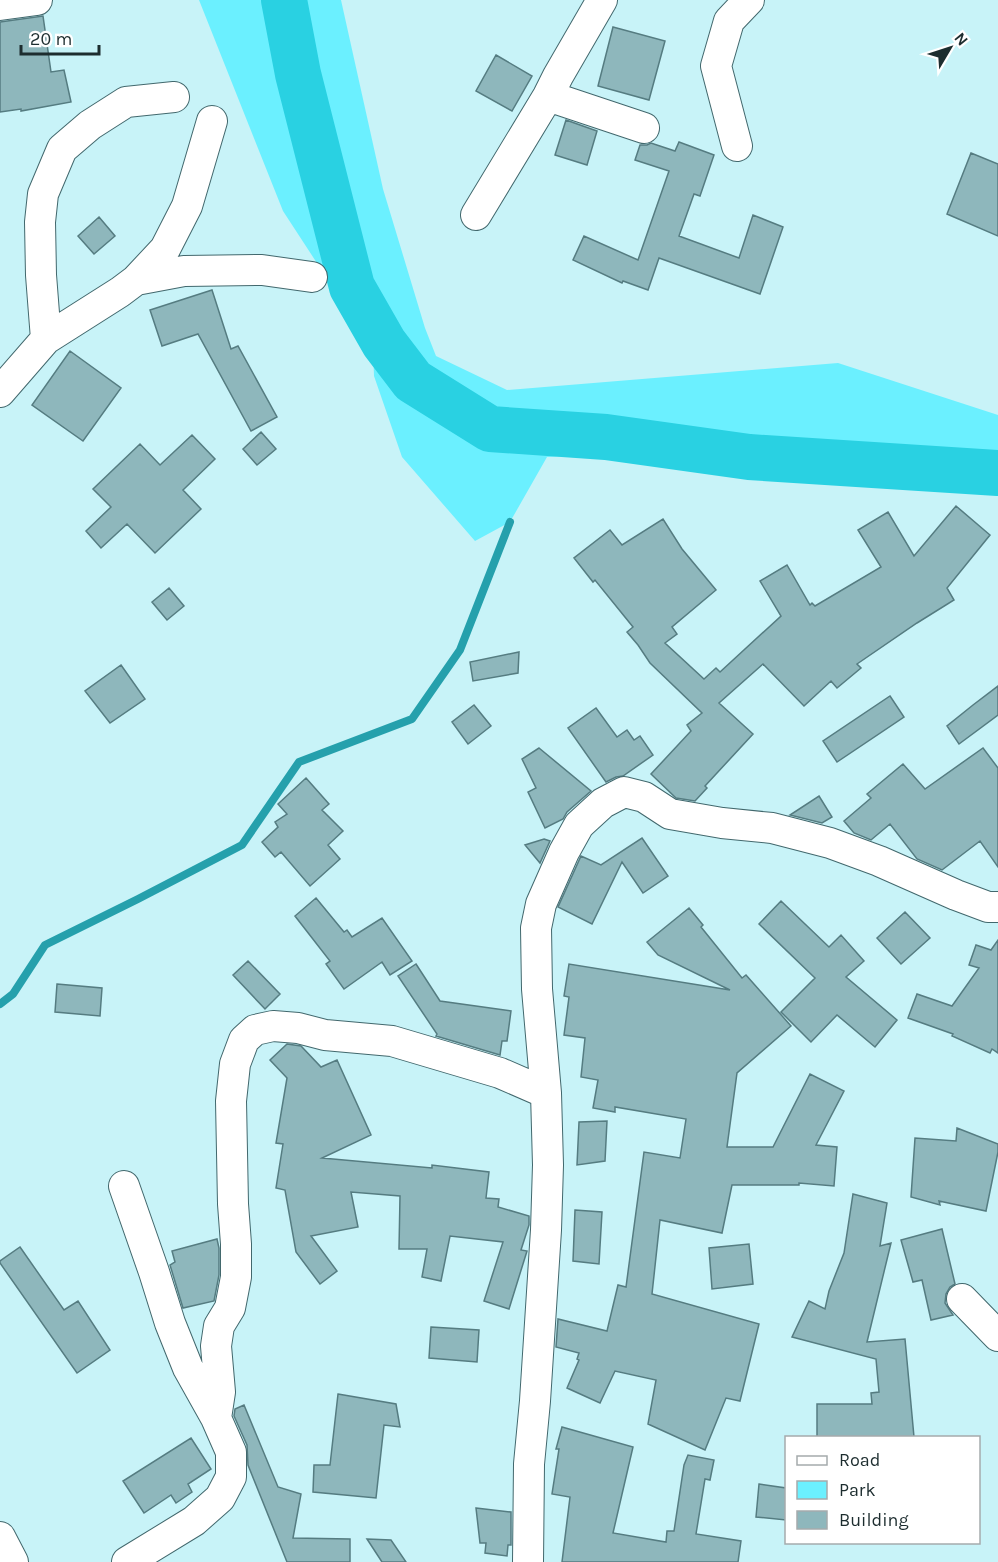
<svg xmlns="http://www.w3.org/2000/svg" width="998" height="1562" font-family="Karla,sans-serif">
<style>
.green{fill:#6bf0ff}
.lines{fill:none;stroke-linecap:round;stroke-linejoin:round}
.stream{stroke:#25a0ac;stroke-width:8}
.river{stroke:#29d1e2;stroke-width:46}
.building{fill:#8eb7bc;stroke:#557c81;stroke-width:1.5}
.minor-casing{stroke:#42686d;stroke-width:32}
.minor{stroke:#fff;stroke-width:30}
</style>
<rect width="100%" height="100%" fill="#c8f3f8"/>
<path class="green" d="M199,0H341L383,189L425,328L436,356L507,390L838,363L998,415V472L871,456L804,468L728,447L547,457L510,522L475,541L402,457L374,376L373,349L283,211Z"/>
<g class="lines">
<path class="stream" d="M0,1004L13,994L45,945L138,899L242,845L299,762L412,719L460,650L510,522"/>
<path class="river" d="M284,0L298,74L352,287L384,343L413,381L490,429L606,437L749,457L998,473"/>
</g>
<path class="building" d="M43,16L51,72L64,70L71,102L21,111V109L0,112V22Z
M613,27L665,41L649,100L598,86Z
M496,55L532,76L512,111L476,91Z
M566,120L597,131L587,165L555,155Z
M679,142L714,155L700,196L694,194L679,236L739,258L753,215L783,227L760,294L659,258L648,290L623,281L622,283L573,260L584,236L638,260L669,171L635,160L640,145H647L651,143L675,151Z
M971,153L998,164V236L947,214Z
M99,217L115,236L94,254L78,236Z
M212,290L231,349L238,346L277,417L251,431L198,334L162,346L150,310Z
M70,351L121,388L83,441L32,405Z
M261,432L276,449L257,465L243,449Z
M192,435L215,459L183,490L201,509L155,553L127,524L101,548L86,531L111,507L93,489L140,444L160,465Z
M956,506L990,535L947,588L954,600L917,623L857,664L861,668L837,688L831,681L804,706L763,664L719,703L753,734L705,786L707,788L695,801L676,798L651,774L691,731L687,725L702,713L650,663L638,645L627,632L633,627L595,580L593,582L574,558L610,530L622,545L663,519L682,549L716,590L672,627L677,634L665,643L704,679L716,668L720,672L781,616L760,581L787,565L810,605L812,603L815,606L881,567L858,530L888,512L914,556Z
M169,588L184,606L167,620L152,602Z
M519,652L518,673L473,681L470,662Z
M121,665L145,699L110,723L85,691Z
M998,686V715L959,744L947,726L973,705Z
M890,696L904,717L837,762L823,741Z
M474,705L491,726L468,744L452,722Z
M596,708L617,737L627,730L634,740L640,736L653,755L623,776L616,777L606,782L568,728Z
M539,748L591,791L567,812L563,819L545,828L528,792L536,788L522,759Z
M983,748L998,768V867L980,841L942,870L917,859L890,824L871,840L854,833L844,821L871,798L867,794L903,764L925,789Z
M306,778L329,804L322,810L343,831L328,845L340,859L310,886L281,852L275,857L262,842L278,827L275,822L287,814L278,804Z
M819,796L832,817L822,823L790,815Z
M642,838L668,876L643,893L622,862L592,924L558,907L581,856L601,865Z
M544,839L550,841L540,863L525,845Z
M316,898L344,932L347,930L352,937L382,918L412,961L390,975L382,962L344,989L326,964L330,961L295,916Z
M781,901L829,947L841,935L864,961L846,977L897,1020L875,1047L837,1015L811,1042L781,1012L815,978L759,924Z
M689,908L703,925L701,927L742,978L746,975L791,1026L737,1073L727,1147H773L810,1074L844,1091L816,1145L837,1147L834,1186L799,1183V1185H732L722,1233L660,1220L652,1294L759,1324L740,1401L726,1398L705,1450L648,1424L656,1380L615,1371L600,1403L567,1388L579,1360L577,1359L579,1353L556,1347L558,1319L607,1331L618,1285L626,1287L644,1152L680,1158L686,1119L615,1107V1112L593,1108L598,1080L581,1077L585,1038L564,1035L569,997L564,996L569,964L730,990L658,955L647,942Z
M905,912L930,938L901,964L877,938Z
M998,940V1053L992,1049L990,1053L952,1036L953,1034L908,1018L917,994L952,1006L979,968L969,965L976,945L991,950Z
M248,961L280,994L265,1009L233,975Z
M416,964L440,1001L511,1011L507,1041H502L500,1055L436,1036L437,1034L398,976Z
M57,984L102,988L100,1016L55,1012Z
M287,1044L301,1046L321,1067L337,1060L371,1135L322,1158L432,1168V1165L489,1172L486,1198L499,1199L498,1207L529,1216V1225L521,1250L527,1251L509,1309L484,1301L503,1242L450,1236L441,1281L422,1277L427,1249H399L400,1196L351,1192L358,1227L311,1236L337,1271L320,1284L296,1252L285,1190L276,1188L283,1144L276,1143L287,1078L270,1060Z
M607,1121L605,1161L577,1165L579,1122Z
M957,1128L998,1144V1152L986,1211L939,1201L940,1205L911,1197L915,1138L956,1141Z
M853,1194L887,1203L880,1246L891,1243L867,1342L905,1339L914,1437H817V1404H872L871,1393L879,1392L876,1359L792,1337L809,1301L825,1309L829,1291L844,1253Z
M575,1210L602,1212L599,1264L573,1261Z
M942,1229L955,1284L950,1287L946,1294L945,1303L953,1315L931,1320L922,1280L913,1282L901,1240Z
M217,1239L219,1248V1275L214,1301L183,1308L170,1265L175,1262L172,1251Z
M749,1244L753,1284L712,1289L709,1248Z
M20,1247L64,1310L78,1301L110,1350L77,1373L0,1263V1261Z
M431,1327L479,1330L477,1362L429,1358Z
M338,1394L396,1404L400,1427L384,1425L376,1498L313,1492L314,1465H330Z
M244,1405L278,1487L301,1494L293,1538L350,1539V1562H287L248,1465L247,1445L234,1416L235,1409Z
M562,1427L633,1447L613,1533L666,1542L667,1531H674L684,1465L688,1455L714,1460L710,1480L705,1479L696,1534L741,1541L738,1562H562L570,1497L552,1494L559,1449H556Z
M191,1438L211,1469L188,1484L192,1492L176,1503L171,1495L144,1513L123,1481Z
M759,1484L786,1488V1520L756,1517Z
M476,1508L511,1512V1545H508L507,1556L485,1553L486,1543H480Z
M367,1539L391,1540L406,1562H382Z"/>
<g class="lines">
<defs>
<path id="minor" d="M0,5L37,0
M548,96L644,128
M737,146L716,66L729,21L749,0
M476,215L548,96L558,76L602,0
M136,280L165,249L187,206L212,121
M46,339L120,292L136,280L184,271L262,270L312,277
M0,392L46,339L41,275L40,222L43,194L62,149L90,125L126,102L174,97
M124,1186L154,1272L170,1323L188,1368L216,1418L231,1452V1477L220,1498L194,1521L127,1562
M962,1299L998,1336
M216,1418L220,1392L216,1346L219,1326L230,1308L236,1277V1244L233,1204L231,1101L235,1064L244,1040L255,1030L273,1026L298,1028L325,1035L392,1041L500,1073L546,1093
M0,1537L13,1562
M528,1562L529,1464L535,1401L546,1230L548,1165L546,1093L537,989L536,928L541,904L564,852L579,825L603,803L624,792L644,797L670,814L722,823L772,828L830,843L879,861L956,895L988,907H998"/>
</defs>
<use href="#minor" class="minor-casing"/>
<use href="#minor" class="minor"/>
</g>
<rect x="785" y="1436" width="195" height="108" fill="#ffffff" stroke="#a5abac" stroke-width="1.5"/>
<rect x="797" y="1456" width="30" height="9" fill="#ffffff" stroke="#a5abac" stroke-width="1.5"/>
<text x="839" y="1466" font-size="18" fill="#1d2d2f">Road</text>
<rect x="797" y="1481" width="30" height="18" fill="#6bf0ff" stroke="#a5abac" stroke-width="1.5"/>
<text x="839" y="1496" font-size="18" fill="#1d2d2f">Park</text>
<rect x="797" y="1511" width="30" height="18" fill="#8eb7bc" stroke="#a5abac" stroke-width="1.5"/>
<text x="839" y="1526" font-size="18" fill="#1d2d2f">Building</text>
<g transform="translate(950 48) rotate(51)" stroke="#ffffff" stroke-width="4.5" paint-order="stroke">
<path d="M0-4.5L10 22L0 15L-10 22Z" fill="#1d2d2f"/>
<text y="-9" font-size="16" font-weight="bold" text-anchor="middle" fill="#1d2d2f">N</text>
</g>
<path d="M21 45v9h78v-9" fill="none" stroke="#1d2d2f" stroke-width="3"/>
<text x="30" y="45" font-size="18" fill="#1d2d2f" stroke="#ffffff" stroke-width="4.5" paint-order="stroke">20 m</text>
</svg>
